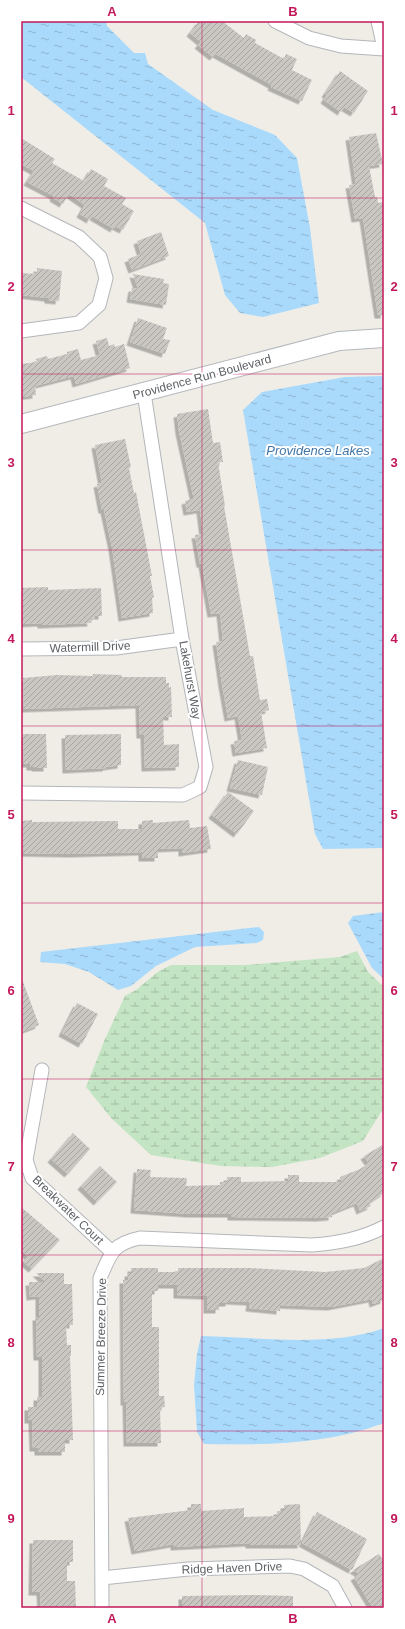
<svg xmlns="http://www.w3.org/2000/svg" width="405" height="1629" font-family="Helvetica,sans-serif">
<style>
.wetland{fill:url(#wetland-marsh)}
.water{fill:url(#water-ripples)}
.building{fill:url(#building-hatch);filter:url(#shadow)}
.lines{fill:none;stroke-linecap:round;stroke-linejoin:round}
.street-casing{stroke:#b3b6ba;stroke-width:15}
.secondary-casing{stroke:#b4b8bc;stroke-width:20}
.street{stroke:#fff;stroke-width:13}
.secondary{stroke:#fff;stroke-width:18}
.grid{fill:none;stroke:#c2185b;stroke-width:1;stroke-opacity:0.55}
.labels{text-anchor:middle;stroke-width:4;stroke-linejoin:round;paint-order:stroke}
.street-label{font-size:12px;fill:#5d6165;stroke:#fff}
.water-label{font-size:13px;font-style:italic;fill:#4276a6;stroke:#fff}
.neatline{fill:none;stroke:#c2185b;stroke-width:1.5}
.grid-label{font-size:13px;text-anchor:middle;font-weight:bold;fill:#c2185b}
</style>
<defs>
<pattern id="wetland-marsh" width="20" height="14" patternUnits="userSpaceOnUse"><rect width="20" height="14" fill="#c4e5c3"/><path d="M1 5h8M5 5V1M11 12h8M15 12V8" fill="none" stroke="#a2bda2"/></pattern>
<pattern id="water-ripples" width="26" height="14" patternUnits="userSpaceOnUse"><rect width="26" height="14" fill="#a9dafc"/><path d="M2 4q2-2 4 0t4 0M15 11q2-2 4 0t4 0" fill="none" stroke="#8db4d0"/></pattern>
<pattern id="building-hatch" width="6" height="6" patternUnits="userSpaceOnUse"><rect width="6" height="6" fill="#cac7c2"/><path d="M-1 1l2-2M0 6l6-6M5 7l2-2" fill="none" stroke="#a7a5a1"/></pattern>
<filter id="shadow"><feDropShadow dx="-3.5" dy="3.5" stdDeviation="0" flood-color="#0004"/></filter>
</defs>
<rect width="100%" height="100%" fill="#efede6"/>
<path class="wetland" d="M357,951L368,972L384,987V998L382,999L384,1015L383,1109L363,1141L320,1158L272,1167L221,1166L151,1155L112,1119L86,1087L105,1039L125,996L136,990L159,971L171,965H246L340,957Z"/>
<path class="water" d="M21,21H106L107,26L134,53H145L148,64L213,110L275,135L297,158L310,228L319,303L263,317L240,313L225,295L205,223L21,77Z
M384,376V848L323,849L315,834L243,410L262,392L345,377Z
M384,912V979L372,968L348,923L353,916Z
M259,927L264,932L263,940L257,943L195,947L156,966L131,986L118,990L89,972L65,964L40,962L41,952Z
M384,1328V1423C326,1445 265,1445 204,1444L197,1432L194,1385L197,1354L201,1336C257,1337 331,1348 384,1328Z"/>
<path class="building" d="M199,21H222L244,38L246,34L256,40L255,43L284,59L286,54L297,59L292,70L312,80L302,101L271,87L272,85L216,54L213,57L198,45L201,42L190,33Z
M340,71L368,91L354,113L344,107L341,112L324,100L327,95L325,94Z
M376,133L383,164L369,166L375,197H377L378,203L384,202V315H378L363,218L355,219L349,185L356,184L349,137Z
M21,138L55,159L52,163L84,181L91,169L108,179L104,186L126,198L122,204L134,211L123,230L115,226L114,229L92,216L90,220L80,214L85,205L69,194L63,204L53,198L54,196L27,182L34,171L21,164Z
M161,232L169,256L132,270L128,259L141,254L137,241Z
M37,268L62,271L59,301L48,300V298L21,295V273L37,274Z
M133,274L164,279L163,283L169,284L166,305L130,299L132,288L138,289Z
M138,318L167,328L163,339L170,340L165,354L130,342Z
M107,338L109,346L114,344L115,347L124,344L130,368L76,384L74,376L35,386L36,395L21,397V364L37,362L36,359L47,356L48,359L67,354V352L78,349L81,360L100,355L96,341Z
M208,409L213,443L220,442L223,462H218L225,506H224L250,656H253L260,700L267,699L269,710L261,712L267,748L236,753L234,741L242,740L238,716L228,718L222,684L216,642L223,641L220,613L211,614L202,564H200L195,535L203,534L200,510L187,512L185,501L193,499V495L179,431L177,414Z
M125,439L131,467L129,468L134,493L136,492L152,576H150L154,597L152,598L153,613L122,618L112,547L104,510H102L97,484L102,483L95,445Z
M48,587V590L101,588L102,616H95V619H90L91,623L41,625V623L21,624V588Z
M93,674L121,675L122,677H166V683H169V688L171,687L172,717H163L164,745L179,744V767L145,768L144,735H140L139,705L24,709L23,678L57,675L93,676Z
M23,734H46L47,768H35V767H30V764H24Z
M121,734V765L106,767V768L66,770L65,735Z
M238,760L268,767L262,795L230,788Z
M228,792L254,811L237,834L212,815Z
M32,820V822L118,821V829H142V821L153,820V823L189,820L190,828L207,826L211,849L182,853V848L158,849V858H142V852L73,854L21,853V821Z
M22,979L39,1025L21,1032V980Z
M77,1003L98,1014L82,1044L62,1033Z
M73,1133L90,1149L68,1174L51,1159Z
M384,1144V1193L369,1203L371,1206L360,1211L357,1203L332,1213V1217L320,1218L231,1217V1214H190L134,1210L137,1169L151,1170L150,1177L187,1178L186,1186L220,1185V1182H227V1177H241V1182L288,1181V1175H299V1182H342L340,1177L360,1169L369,1163L364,1156Z
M100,1166L117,1182L97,1202L81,1186Z
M21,1207L60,1240L32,1269L24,1262L28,1256L21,1250Z
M384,1258V1300L373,1304L372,1299L331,1307L280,1305V1311L249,1308L250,1302L229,1301V1303H219V1310H207V1296L177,1295V1285H158V1291H152V1327H159V1396H164L165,1407L160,1408L161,1443H127L126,1402H124L123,1280H128V1273H131V1268H158V1272H178V1268H251L325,1272L364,1268Z
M36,1273H64V1284H72L73,1325H66L67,1345H71V1356H70L73,1440H65V1452H38V1448H33L32,1420H28V1407H37V1397H42V1357H37L36,1317H39V1296L30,1297L29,1282H46Z
M191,1504H201V1511L244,1508V1517L277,1516V1511H284V1505L300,1504L301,1545H249V1543L174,1547V1544L135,1551L128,1518L191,1510Z
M317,1512L367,1539L352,1570L302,1543Z
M33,1540H73V1562H67V1581H75L76,1608H41L40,1592H32Z
M379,1554L384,1561V1608H373L354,1577L360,1574L353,1570Z
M256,1595L293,1596V1608H182V1596Z"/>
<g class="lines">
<defs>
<path id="street" d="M275,21L309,38L341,46L384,49
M378,21L384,48
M21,208L79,237L100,257L106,278L99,305L79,323L21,331
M21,649L116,648L182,639
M21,793L183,795L200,787L206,767L182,639L144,393
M42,1070L26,1160L32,1178L112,1252
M102,1578L188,1569L290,1566L304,1569L333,1586L345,1608
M102,1608L100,1278C111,1253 112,1244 140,1238L312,1245C338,1243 361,1239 384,1227"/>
<path id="secondary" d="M21,424L339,341L384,338"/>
</defs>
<use href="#street" class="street-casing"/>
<use href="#secondary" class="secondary-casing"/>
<use href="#street" class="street"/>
<use href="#secondary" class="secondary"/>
</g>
<path class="grid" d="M202,21V1608M21,198H384M21,374H384M21,550H384M21,726H384M21,903H384M21,1079H384M21,1255H384M21,1431H384"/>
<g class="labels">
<g class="street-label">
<text transform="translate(202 377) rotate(-15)" y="4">Providence Run Boulevard</text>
<text transform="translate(90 647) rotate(-2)" y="4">Watermill Drive</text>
<text transform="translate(190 680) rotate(80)" y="4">Lakehurst Way</text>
<text transform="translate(68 1210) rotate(44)" y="4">Breakwater Court</text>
<text transform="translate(101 1337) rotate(-89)" y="4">Summer Breeze Drive</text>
<text transform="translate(232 1568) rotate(-2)" y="4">Ridge Haven Drive</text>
</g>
<g class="water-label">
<text x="318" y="455">Providence Lakes</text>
</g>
</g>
<rect width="405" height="1629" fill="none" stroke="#ffffff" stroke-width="44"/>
<rect x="22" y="22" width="361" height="1585" class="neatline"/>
<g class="grid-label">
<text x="112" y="16">A</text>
<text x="293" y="16">B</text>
<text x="11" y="115">1</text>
<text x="394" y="115">1</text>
<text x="11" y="291">2</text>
<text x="394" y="291">2</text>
<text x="11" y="467">3</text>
<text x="394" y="467">3</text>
<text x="11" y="643">4</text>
<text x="394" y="643">4</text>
<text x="11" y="819">5</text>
<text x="394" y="819">5</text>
<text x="11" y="995">6</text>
<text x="394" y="995">6</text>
<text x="11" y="1171">7</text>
<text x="394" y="1171">7</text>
<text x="11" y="1347">8</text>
<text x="394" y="1347">8</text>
<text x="11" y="1523">9</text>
<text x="394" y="1523">9</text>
<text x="112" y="1623">A</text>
<text x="293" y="1623">B</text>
</g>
</svg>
